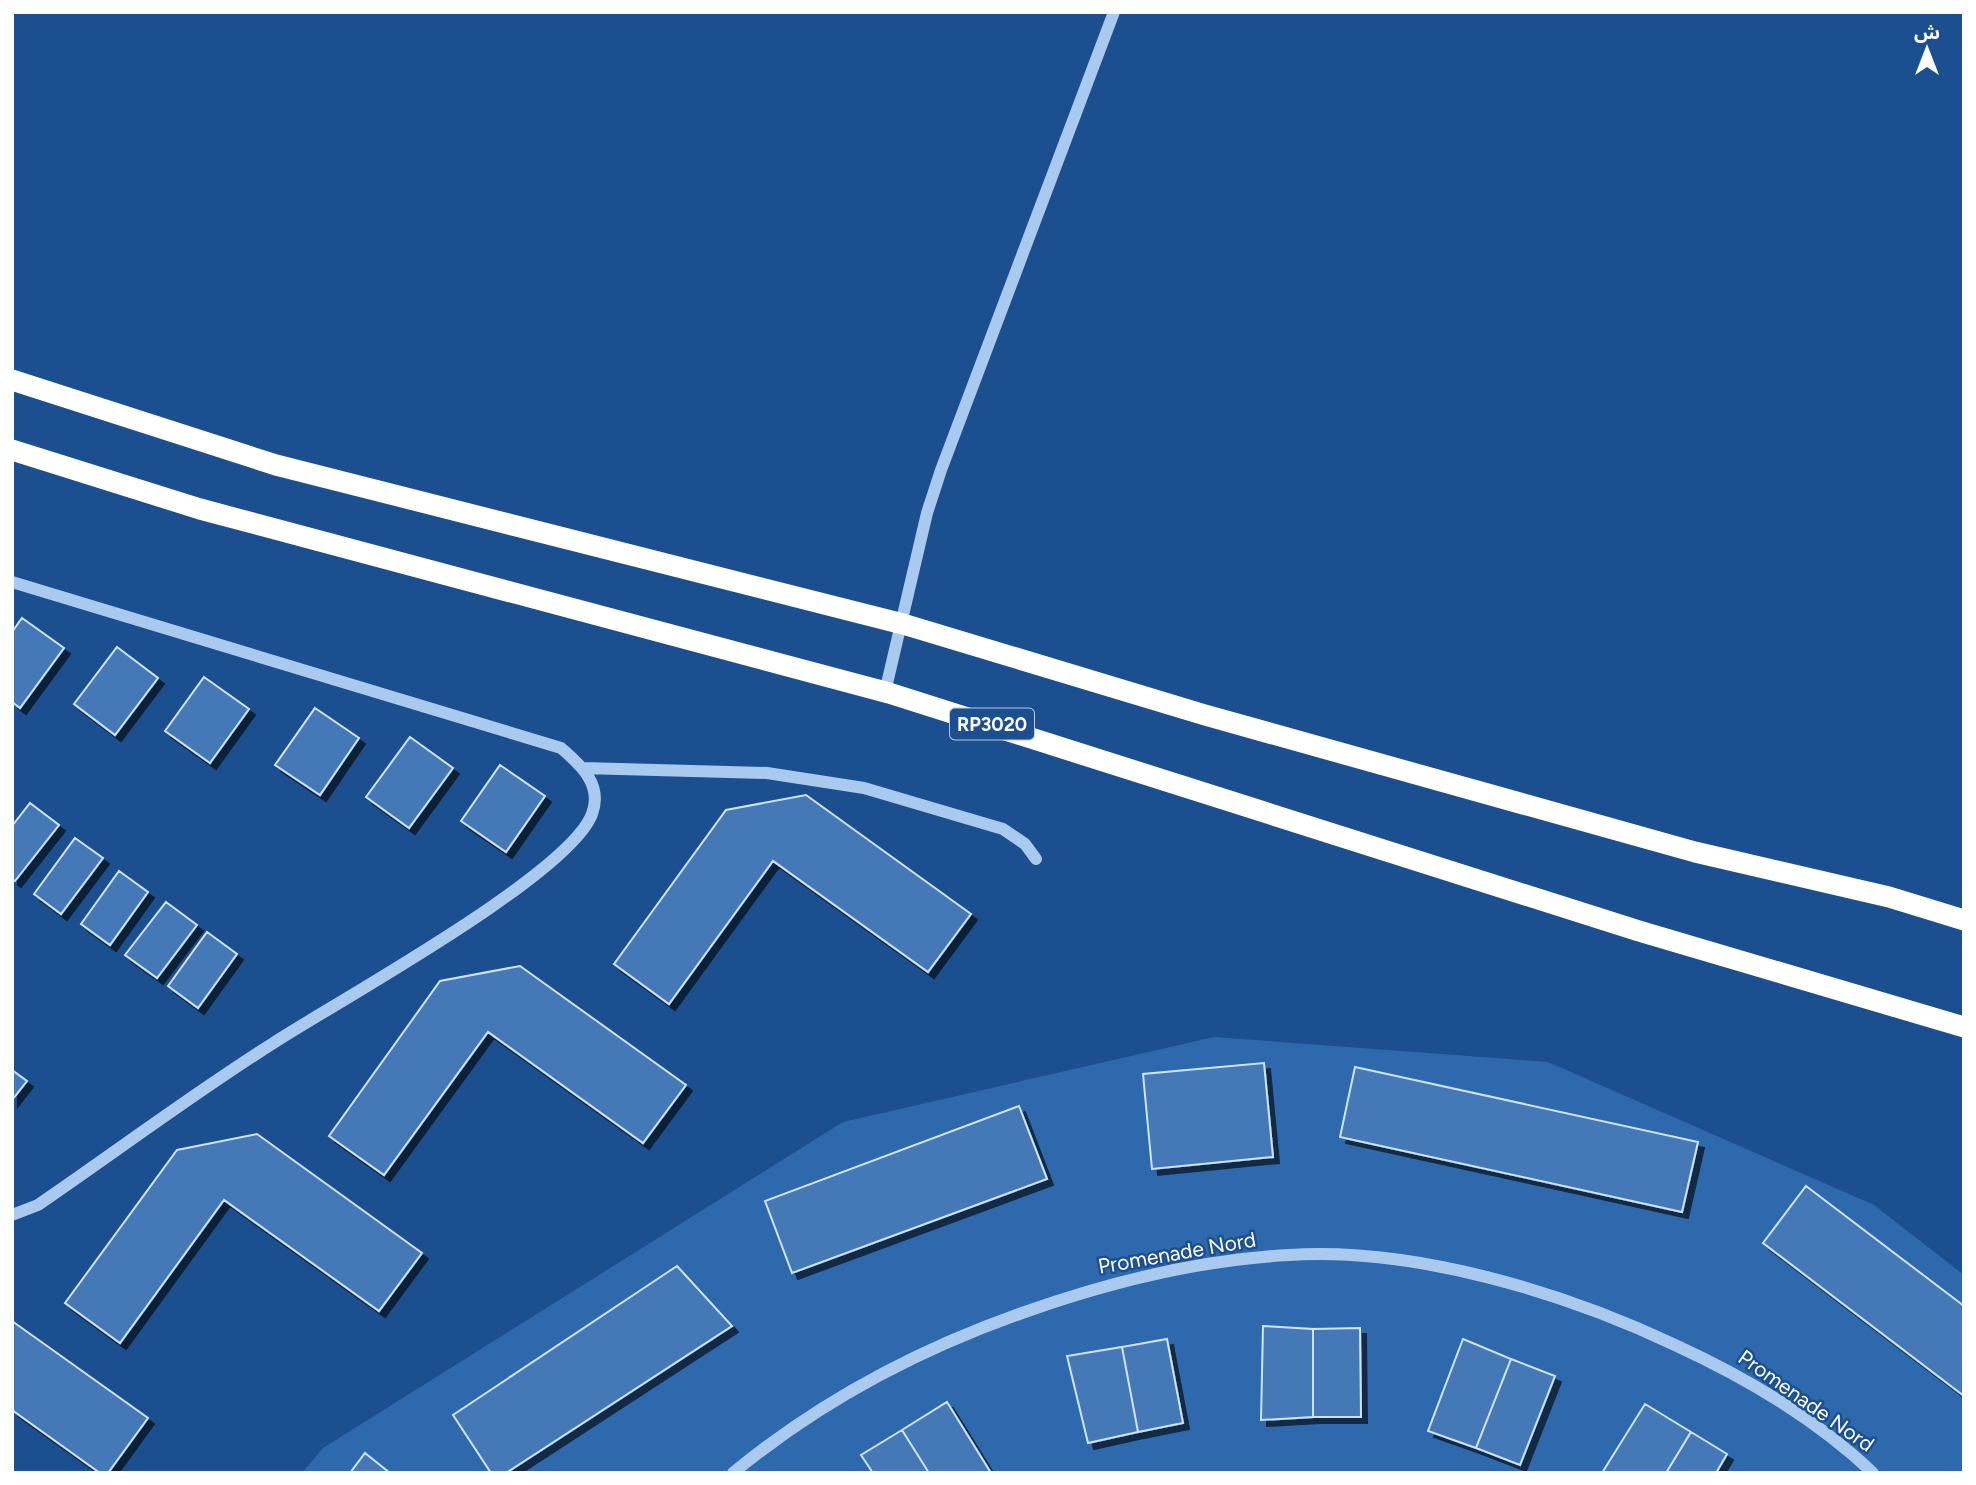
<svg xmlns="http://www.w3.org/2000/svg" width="1976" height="1485" font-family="Figtree,'Noto Sans Arabic',sans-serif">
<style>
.green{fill:#2e69ad}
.building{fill:#4478b7;stroke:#cfe3fa;stroke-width:2;filter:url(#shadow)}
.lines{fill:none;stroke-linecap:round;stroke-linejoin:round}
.minor{stroke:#a9c9ee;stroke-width:12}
.highway{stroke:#fff;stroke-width:21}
.labels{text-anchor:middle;stroke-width:5;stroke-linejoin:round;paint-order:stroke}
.shield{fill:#1b4f8f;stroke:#bbcadd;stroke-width:2}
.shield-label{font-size:19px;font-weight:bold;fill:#fff}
.street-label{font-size:21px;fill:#fff;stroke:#1b4f8f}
</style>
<defs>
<filter id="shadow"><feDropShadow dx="6" dy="6" stdDeviation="0" flood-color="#0009"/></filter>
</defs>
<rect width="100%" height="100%" fill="#1b4f8f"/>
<path class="green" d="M1214,1037L1548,1062L1874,1205L1964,1275V1473H302L323,1448L843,1122Z"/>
<path class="building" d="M22,618L64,648L20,708L12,702V632Z
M117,647L158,678L115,735L74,704Z
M204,677L249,709L210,763L165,731Z
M315,708L359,738L320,795L275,765Z
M410,737L453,768L409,828L366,797Z
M500,765L545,796L506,852L461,821Z
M806,795L971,914L928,972L773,861L669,1004L614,964L726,810Z
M30,803L59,825L15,881L12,879V826Z
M75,838L103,858L61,914L34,894Z
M119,871L148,892L110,945L81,924Z
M166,902L197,925L157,978L125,955Z
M207,932L237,954L198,1008L168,986Z
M520,966L686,1085L643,1143L488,1032L384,1175L329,1136L440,981Z
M1264,1063L1273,1157L1152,1169L1143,1074Z
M1355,1067L1698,1142L1682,1212L1340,1137Z
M12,1070L27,1081L12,1100Z
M1019,1106L1047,1179L792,1273L765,1201Z
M257,1134L422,1253L379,1311L224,1200L120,1343L65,1303L177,1150Z
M1806,1186L1964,1306V1396L1763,1243Z
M677,1266L732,1326L506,1473H491L453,1415Z
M12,1321L148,1418L108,1473H100L12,1410Z
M1263,1326L1313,1329V1417L1261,1420Z
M1360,1328L1361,1417H1313V1329Z
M1167,1339L1183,1423L1138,1432L1122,1347Z
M1463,1339L1511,1359L1476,1448L1428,1431Z
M1122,1347L1138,1432L1088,1443L1067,1356Z
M1511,1359L1555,1376L1520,1465L1476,1448Z
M947,1402L991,1473H929L902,1430Z
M1645,1404L1691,1432L1666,1473H1602Z
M902,1430L929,1473H873L861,1455Z
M1691,1432L1727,1454L1716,1473H1666Z
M365,1453L390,1473H350Z"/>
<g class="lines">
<path class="minor" d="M12,582L561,748C581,765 603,785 592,814C569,875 338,1001 275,1042C194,1093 117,1151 38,1205L12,1215
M885,692L927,513L941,470L1114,12
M583,768L767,773L864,788L1003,829L1025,844L1036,859
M733,1473C819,1402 917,1350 1022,1313C1109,1282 1196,1260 1289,1255C1414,1247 1563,1292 1675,1345C1747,1378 1815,1418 1873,1473"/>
<path class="highway" d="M12,380L276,465L903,624L1205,715L1695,852L1889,897L1964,920
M12,450L200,509L889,693L1639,931L1964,1027"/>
</g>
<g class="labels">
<rect class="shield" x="950" y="708.5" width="84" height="31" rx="5"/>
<g class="shield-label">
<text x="992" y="731">RP3020</text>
</g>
<g class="street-label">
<text transform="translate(1177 1253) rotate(-10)" y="7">Promenade Nord</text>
<text transform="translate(1806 1401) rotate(35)" y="7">Promenade Nord</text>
</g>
</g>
<rect width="1976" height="1485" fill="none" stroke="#ffffff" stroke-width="28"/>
<g transform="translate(1927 49)" stroke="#1b4f8f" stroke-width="5" paint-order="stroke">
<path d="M0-5L12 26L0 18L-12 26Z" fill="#ffffff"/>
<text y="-10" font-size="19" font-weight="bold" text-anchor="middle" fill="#ffffff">ش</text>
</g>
</svg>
